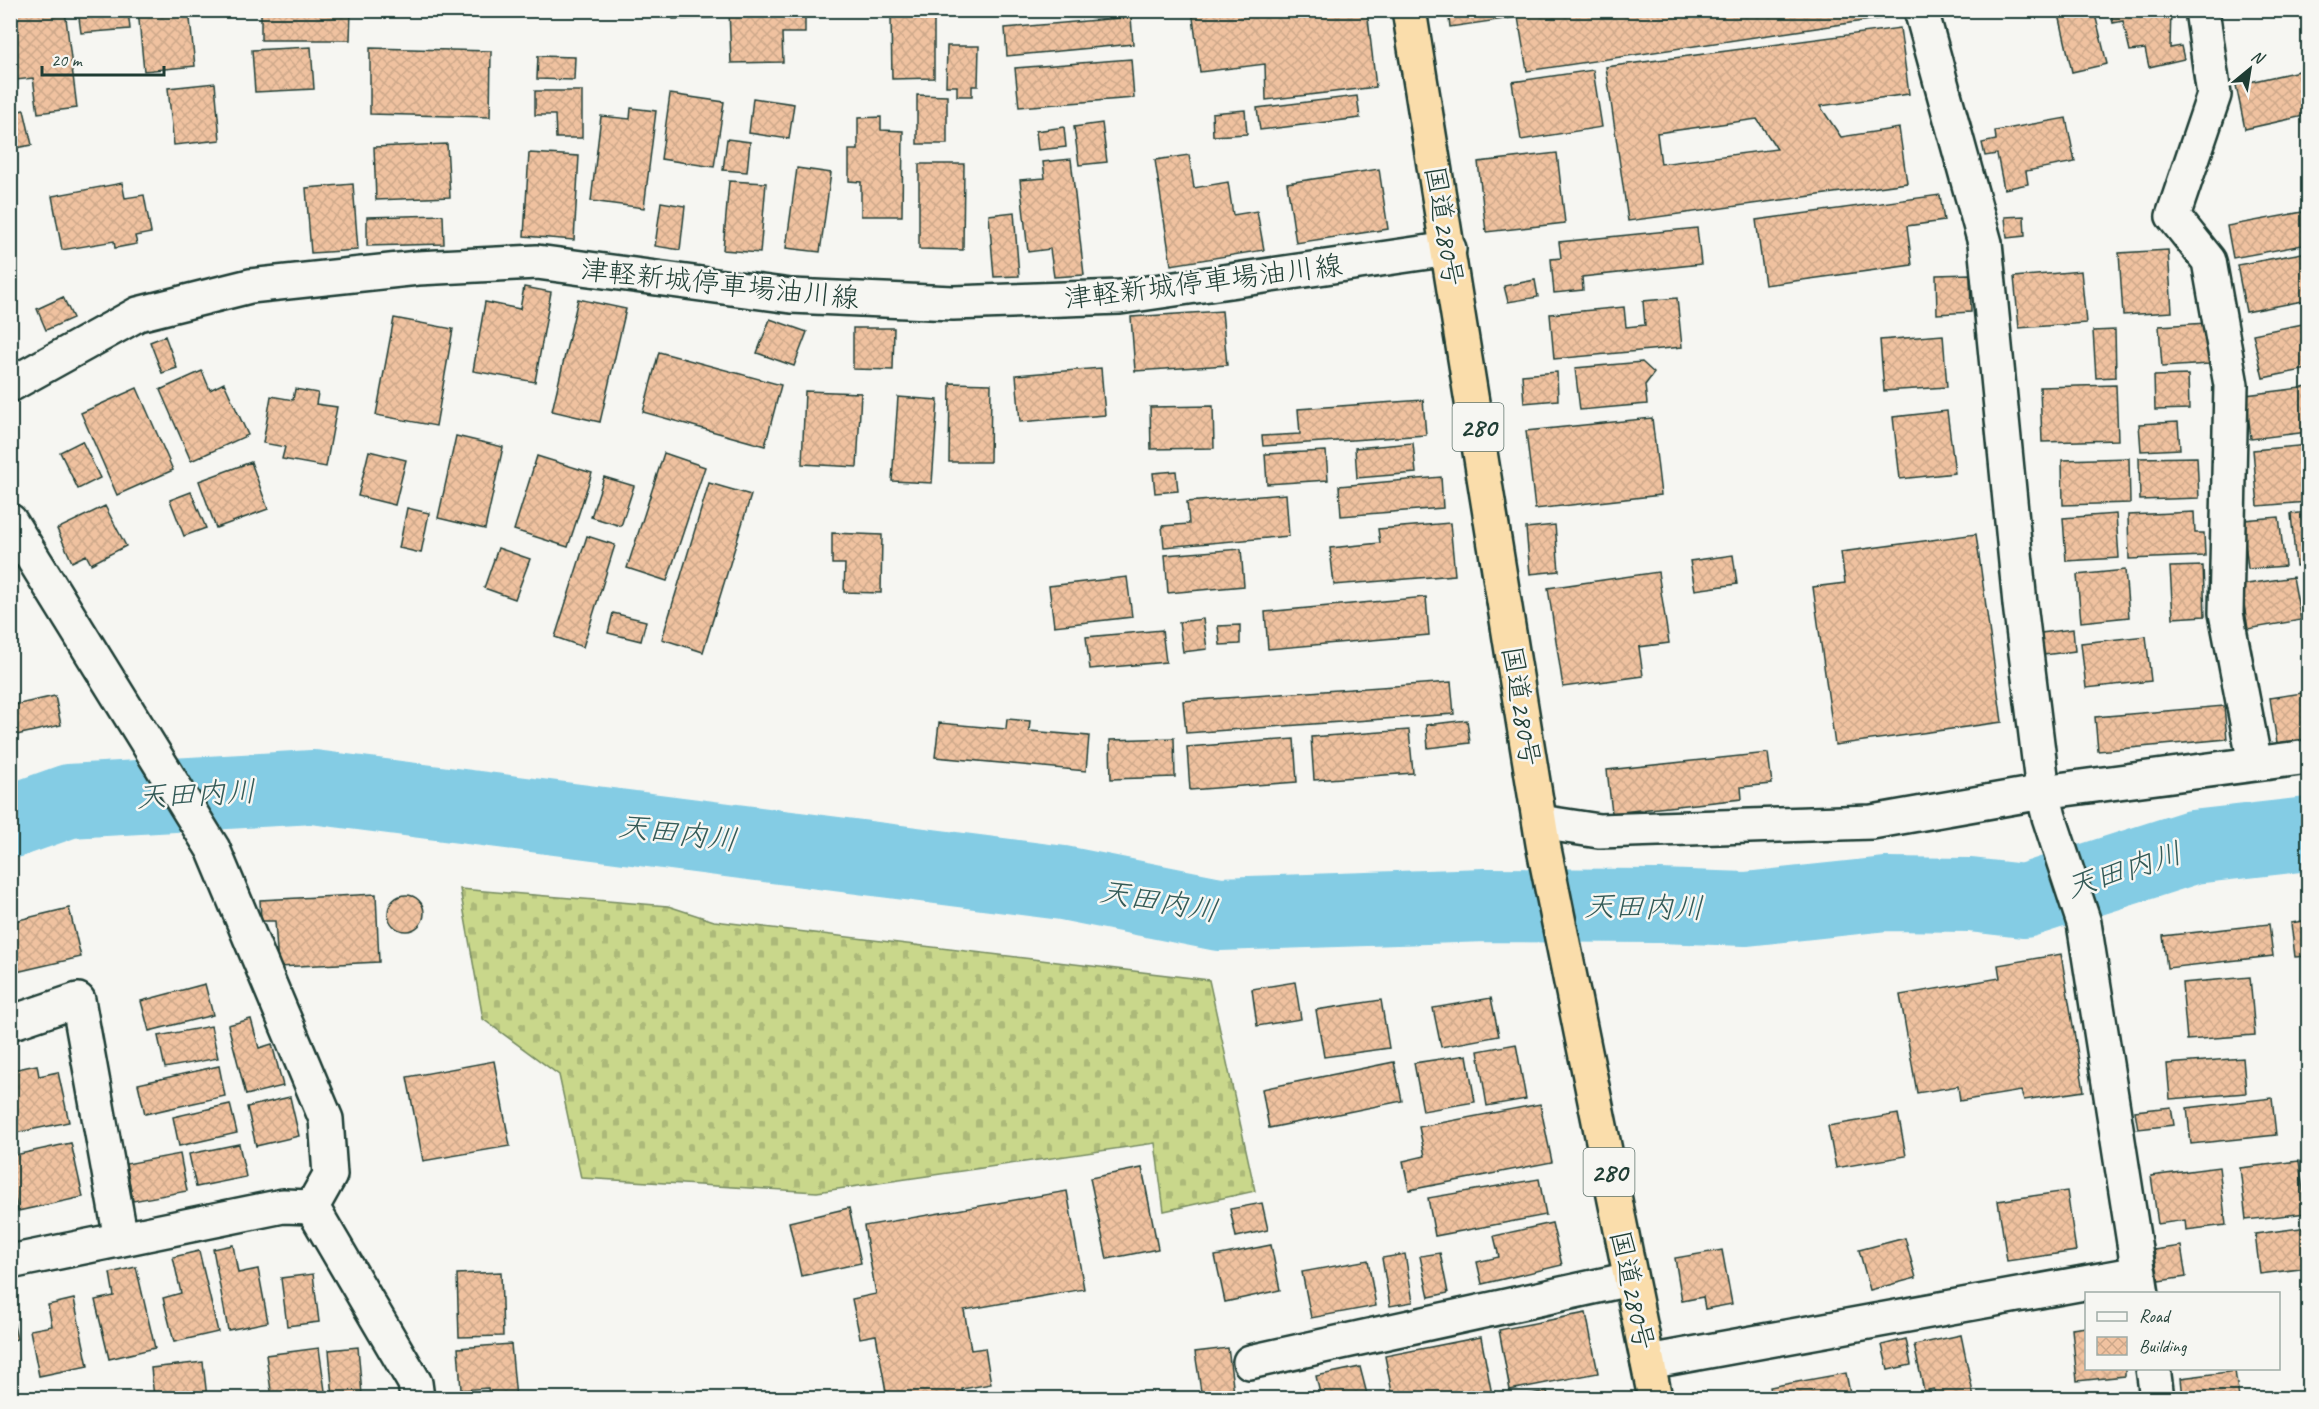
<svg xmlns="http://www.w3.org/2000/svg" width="2319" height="1409" font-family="Caveat,'Klee One',sans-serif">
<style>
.cemetery{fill:url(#cemetery-stones);stroke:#748a60;stroke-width:1.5}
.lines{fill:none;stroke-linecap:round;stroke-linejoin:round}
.river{stroke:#84cce4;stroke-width:74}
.building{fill:url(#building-cross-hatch);stroke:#1f3d34;stroke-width:1.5;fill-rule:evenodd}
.minor-casing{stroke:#1f3d34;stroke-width:38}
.secondary-casing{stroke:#1f3d34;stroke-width:38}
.trunk-casing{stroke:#1f3d34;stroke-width:38}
.minor{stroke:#f6f6f2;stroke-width:33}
.secondary{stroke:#f6f6f2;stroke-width:33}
.trunk{stroke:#faddab;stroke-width:33}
.labels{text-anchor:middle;stroke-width:5;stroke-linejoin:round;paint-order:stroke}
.shield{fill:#f6f6f2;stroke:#60746d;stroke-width:1.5}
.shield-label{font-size:27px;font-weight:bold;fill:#1f3d34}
.street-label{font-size:28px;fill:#1f3d34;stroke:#f6f6f2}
.water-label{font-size:30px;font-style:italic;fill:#335a57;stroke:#f6f6f2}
</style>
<defs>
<pattern id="cemetery-stones" width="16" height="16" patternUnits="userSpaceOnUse" patternTransform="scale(1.5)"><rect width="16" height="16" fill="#c9d78b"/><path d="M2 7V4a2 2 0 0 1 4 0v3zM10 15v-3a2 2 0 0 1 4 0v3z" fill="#acb979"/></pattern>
<pattern id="building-cross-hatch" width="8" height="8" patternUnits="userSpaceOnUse" patternTransform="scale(1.5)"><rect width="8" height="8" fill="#f0c2a0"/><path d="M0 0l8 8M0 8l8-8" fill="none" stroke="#cda88a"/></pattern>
</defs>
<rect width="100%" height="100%" fill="#f6f6f2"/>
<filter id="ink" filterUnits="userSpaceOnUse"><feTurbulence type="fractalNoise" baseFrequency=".0167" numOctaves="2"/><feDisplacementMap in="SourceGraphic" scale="12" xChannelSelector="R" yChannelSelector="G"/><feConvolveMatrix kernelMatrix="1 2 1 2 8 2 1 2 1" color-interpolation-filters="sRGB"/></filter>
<g filter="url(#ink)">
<path class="cemetery" d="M460,889L668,906L714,921L1209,980L1255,1191L1164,1211L1155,1143L817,1192L581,1178L559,1075L483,1019Z"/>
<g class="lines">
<path class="river" d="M10,822L69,801L313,787L1063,883L1219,914L1486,905L1659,906L1746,909L1886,894L1970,895L2024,901L2193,847L2308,834"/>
</g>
<path class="building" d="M10,10H65L77,108L38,113L33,78L16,80L10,37Z
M78,10H128L130,29L81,33Z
M138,10H189L195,66L144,71Z
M261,10H351L350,40H261Z
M672,10H714V18L673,19Z
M729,10H805V33H782L783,62L731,63Z
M1192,10H1367L1376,87L1266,100L1265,64L1200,72Z
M1448,10H1882L1883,18L1527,71L1518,17L1450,27Z
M2058,10H2094L2107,64L2072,72Z
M2110,10H2171L2170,48L2181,46L2184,59L2149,67L2145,49L2130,51L2123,21L2113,23Z
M891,17H934V78L892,79Z
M1131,17L1133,44L1007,56L1005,28Z
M1900,28L1909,94L1820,106L1841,137L1899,128L1907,183L1628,221L1606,67ZM1757,119L1777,149L1661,164L1657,133Z
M947,46H979L978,86H972V96H957V86H946Z
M311,47L314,89L255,92L252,50Z
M370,48L491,51L490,117L370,114Z
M538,56L575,57L574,80L537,79Z
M1131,59L1134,98L1019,107L1015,68Z
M2308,69V115L2245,129L2236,85Z
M1593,70L1602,127L1521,140L1512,82Z
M215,83L220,140L174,145L168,88Z
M535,91H582V138H556L555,115H535Z
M670,94L724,102L714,167L661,159Z
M917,95L947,96V144H917Z
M1357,96L1360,118L1260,130L1257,108Z
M753,98L794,104L789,139L749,133Z
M631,108L656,111L644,208L591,201L601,116L630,119Z
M24,110L32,145L10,149V113Z
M1245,110L1247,134L1213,136L1212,113Z
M881,117V130L903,131L902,216H861V182L849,181V150H858V118Z
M2066,118L2075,162L2026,171L2028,184L2004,189L1997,154L1985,156L1982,143L1996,140L1995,131Z
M1102,123L1107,162L1079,165L1074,127Z
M1064,127L1066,147L1038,150L1036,131Z
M727,139L750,142L747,172L723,170Z
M447,144L450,197L376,200L374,147Z
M529,153L579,156L574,240L524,236Z
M1557,153L1565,223L1486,232L1478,162Z
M1189,155L1194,188L1228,182L1233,215L1257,211L1264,250L1171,265L1155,160Z
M1071,159L1084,275L1054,277L1050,249L1028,252L1020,180L1045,178L1043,162Z
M919,164H964L963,250L919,249Z
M797,168L831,173L820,252L786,248Z
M1379,169L1388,229L1296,243L1287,183Z
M729,181L766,183L760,253L723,250Z
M122,183L125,198L144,195L151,233L135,236L137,244L115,248L114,241L62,250L52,196Z
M353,184L358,250L311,253L306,188Z
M1940,195L1944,221L1907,226L1912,265L1765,285L1756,220Z
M661,202L685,206L680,250L655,246Z
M2308,211V244L2233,258L2227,226Z
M1014,212L1019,276L994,277L989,215Z
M443,215L444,244L367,246V217Z
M2024,216L2025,236L2007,238L2005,217Z
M1697,228L1701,264L1582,277L1583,290L1554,293L1551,259L1561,258L1559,242Z
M2168,250L2172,312L2123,315L2119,253Z
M2308,252V300L2246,312L2237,265Z
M2081,271L2086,323L2019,328L2014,277Z
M1970,274L1971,312L1937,314L1936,275Z
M1535,280L1538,297L1508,302L1504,286Z
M524,287L551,292L535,382L473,371L485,302L520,309Z
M63,297L73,318L46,330L37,309Z
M1677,298L1682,347L1554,359L1550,314L1624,307L1626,327L1645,325L1643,301Z
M578,299L626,309L600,422L552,411Z
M1222,311L1227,365L1135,371L1131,317Z
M394,318L453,329L436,426L376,415Z
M770,319L807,332L794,366L757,353Z
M2207,323L2209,364L2162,367L2159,326Z
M2308,323V369L2263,378L2253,334Z
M853,328H894L893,370L853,369Z
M2115,330L2116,377L2096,378L2093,331Z
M1943,335L1947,387L1884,391L1880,340Z
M165,336L177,368L162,373L150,342Z
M659,352L781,385L765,446L643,412Z
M1642,362L1654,373L1645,385L1647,404L1580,410L1575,368Z
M1101,368L1105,415L1020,422L1016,375Z
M202,371L210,390L224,383L248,435L191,461L160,390Z
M1557,372L1558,400L1524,403L1522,375Z
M2188,375L2189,409L2155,410L2154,376Z
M950,383L991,384L990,462H949Z
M2116,385L2118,440L2042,442L2040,387Z
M2308,387V432L2251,439L2246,395Z
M137,388L173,470L117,495L81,413Z
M295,389L318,393L316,404L337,407L326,467L282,459L285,447L263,443L271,396L293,400Z
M805,391L861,393L857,467L802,464Z
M898,397L938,400L932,483L892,481Z
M1423,400L1426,435L1263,446L1262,436L1300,434L1298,409Z
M1213,406L1214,448L1151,449L1150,407Z
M1947,411L1955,473L1900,479L1893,417Z
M1652,418L1661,495L1535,509L1526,431Z
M2178,422L2180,449L2141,451L2139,424Z
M456,436L503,447L485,529L438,518Z
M82,441L100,478L78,489L60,452Z
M1413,443L1416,473L1357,478L1355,448Z
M2308,445V502L2258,506L2253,450Z
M369,451L406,460L395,505L358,496Z
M1326,451L1328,480L1267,484L1265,454Z
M664,453L705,467L667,581L627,568Z
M537,456L592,473L568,547L514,530Z
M2197,457L2199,498L2140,500L2139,458Z
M2129,458L2130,503L2063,505L2062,460Z
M251,462L268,509L216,528L199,481Z
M1176,471L1178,491L1155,493L1153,473Z
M604,477L634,486L621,526L591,517Z
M1441,477L1443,508L1341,516L1339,486Z
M709,483L751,495L703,652L662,639Z
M191,492L206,528L184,536L170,500Z
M1286,494L1289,536L1164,547L1162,526L1189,524L1187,502Z
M105,506L126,546L91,564L86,555L72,562L57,529Z
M407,508L429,513L421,553L399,548Z
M2194,512L2195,533H2204L2205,556L2129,559L2128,515Z
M2308,512V565L2296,566L2291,514Z
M2116,514L2119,558L2066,561L2063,518Z
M2279,517L2285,566L2248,569L2243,520Z
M1450,523L1455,575L1334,585L1330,548L1380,543L1378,529Z
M1555,525L1559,571L1530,574L1526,528Z
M832,533L882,535L881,593L844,592L845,564H832Z
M1976,534L2002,722L1835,745L1813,587L1845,583L1841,552Z
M587,536L615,545L583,647L555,637Z
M498,548L530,559L515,599L484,588Z
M1241,549L1244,586L1168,593L1165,555Z
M1733,555L1737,584L1695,590L1690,561Z
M2203,566L2205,616L2173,618L2170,567Z
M2125,570L2129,617L2081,622L2077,575Z
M1658,572L1669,643L1639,647L1643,676L1563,687L1548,588Z
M1127,577L1132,617L1054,626L1049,586Z
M2293,577L2301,620L2248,629L2241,585Z
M1426,597L1429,635L1268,649L1265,612Z
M613,613L646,621L641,641L608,633Z
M1203,619L1207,649L1183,652L1179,622Z
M1240,625V644L1220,645L1218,626Z
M2073,629L2075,651L2044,655L2041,633Z
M1162,630L1166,662L1090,669L1086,637Z
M2146,636L2151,681L2086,688L2081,643Z
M1451,682L1454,714L1186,733L1183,701Z
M2302,693L2308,739L2277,743L2270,698Z
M55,696L61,725L12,736L10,706Z
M2224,706L2227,739L2098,751L2095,717Z
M1007,719L1030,721L1029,731L1089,736L1086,771L935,757L939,723L1006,729Z
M1467,720L1470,743L1428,748L1426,725Z
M1409,730L1413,773L1314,780L1311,737Z
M1174,738L1175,777L1111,779L1110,740Z
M1294,739L1297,782L1190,790L1187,747Z
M1768,753L1772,784L1741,787L1742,799L1612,813L1607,770Z
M376,894L379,962L278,967L275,921H261L260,900Z
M388 913a18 18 0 1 1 36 0a18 18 0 1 1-36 0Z
M69,908L81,957L12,973L10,922Z
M2308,920V956L2295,957L2291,923Z
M2269,924L2273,956L2167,968L2163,936Z
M2061,954L2084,1091L2024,1100L2021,1091L1960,1101L1958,1086L1917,1093L1900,995L2000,978L1998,965Z
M2250,977L2255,1035L2187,1040L2182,983Z
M1295,982L1301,1019L1257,1026L1252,989Z
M205,984L213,1015L149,1031L141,1001Z
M1491,998L1499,1036L1441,1047L1433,1008Z
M1381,1000L1389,1048L1324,1057L1316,1010Z
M251,1019L259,1048L272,1044L283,1086L246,1095L228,1025Z
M211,1026L218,1058L165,1068L158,1036Z
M1516,1044L1526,1099L1487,1106L1478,1051Z
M1467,1055L1475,1102L1423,1111L1414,1063Z
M2243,1058L2246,1093L2170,1099L2167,1064Z
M494,1061L510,1146L423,1161L407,1077Z
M1394,1062L1402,1101L1269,1128L1262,1089Z
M37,1065L39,1076L58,1072L69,1122L10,1134V1084L15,1083L12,1070Z
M219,1066L225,1096L145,1114L138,1084Z
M290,1097L299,1136L256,1146L247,1107Z
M2272,1098L2276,1135L2191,1144L2187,1108Z
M230,1104L237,1133L179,1146L173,1117Z
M1540,1104L1552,1162L1409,1190L1403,1161L1425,1156L1419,1127Z
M2171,1107L2174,1125L2138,1129L2135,1111Z
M1898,1114L1906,1156L1836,1168L1828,1126Z
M71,1143L83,1197L18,1211L10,1176V1156Z
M239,1144L246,1177L196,1187L189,1154Z
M180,1154L187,1191L133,1201L126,1164Z
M2299,1161L2306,1213L2246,1220L2240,1168Z
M2219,1167L2226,1225L2186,1230L2185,1220L2158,1224L2151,1176Z
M1142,1168L1158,1249L1107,1259L1090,1178Z
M1539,1179L1546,1215L1435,1236L1428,1198Z
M1067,1191L1084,1289L964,1310L971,1350L985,1348L991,1384L962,1389L964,1398H887L876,1335L860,1338L852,1299L876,1294L864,1226Z
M2067,1191L2076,1251L2007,1261L1998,1201Z
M1262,1203L1268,1230L1236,1237L1230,1209Z
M849,1208L861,1263L801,1276L789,1222Z
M1552,1223L1562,1265L1482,1284L1477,1262L1499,1257L1494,1236Z
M2308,1227V1268L2260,1274L2255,1234Z
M1905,1238L1916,1278L1870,1290L1859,1250Z
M233,1245L238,1273L258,1269L268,1322L228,1330L213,1249Z
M1271,1245L1280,1290L1225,1302L1215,1256Z
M2181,1246L2186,1277L2159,1281L2154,1250Z
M1722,1250L1732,1304L1705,1309L1703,1297L1682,1301L1675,1258Z
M199,1251L218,1332L174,1342L163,1298L181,1293L173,1257Z
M1440,1253L1448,1293L1429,1297L1420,1256Z
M1405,1254L1413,1302L1390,1306L1382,1258Z
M1368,1260L1376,1306L1311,1318L1302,1272Z
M136,1267L155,1348L109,1359L95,1300L114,1296L110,1273Z
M501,1272L503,1336L459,1337L457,1274Z
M313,1274L319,1322L287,1326L281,1278Z
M74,1299L88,1366L39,1376L30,1330L52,1326L48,1305Z
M10,1307L17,1339L10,1341Z
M1586,1313L1598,1373L1510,1390L1499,1330Z
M2086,1327V1368H2125V1376L2077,1381L2072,1329Z
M1961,1335L1974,1398H1936L1934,1389L1924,1391L1914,1345Z
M1481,1337L1492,1395L1474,1398H1393L1385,1356Z
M1906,1339L1911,1365L1888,1370L1882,1345Z
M511,1344L516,1398H489L488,1388L461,1390L458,1348Z
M358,1347L362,1395L333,1398L329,1350Z
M319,1348L326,1398H272L266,1355Z
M1228,1348L1234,1393L1202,1398L1195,1352Z
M203,1362L207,1398H154L151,1368Z
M1360,1367L1368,1398H1321L1316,1376Z
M2235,1371L2239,1398H2183L2181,1378Z
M1846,1373L1851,1398H1772L1770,1387Z
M32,1391L34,1398H10V1394Z
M1547,1391L1549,1398H1511Z"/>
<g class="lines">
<defs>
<path id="minor" d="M1921,10L1985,243L2020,604L2043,792L2049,817L2084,923L2142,1294
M2202,10L2214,95L2173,216L2209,261L2231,385L2226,613L2255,764
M10,521L213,849L326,1119L330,1175L312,1207
M1540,822L1599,831L1872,822L2043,792L2308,757
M10,1023L78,1000L121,1239
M10,1262L283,1206L312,1207L415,1383L417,1398
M1250,1362L1630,1279
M1648,1362L2139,1273
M2153,1368L2157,1398"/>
<path id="secondary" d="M10,385L138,314L250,286L418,268L537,262L791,296L953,303L1120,297L1449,249"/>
<path id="trunk" d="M1409,10L1543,844L1655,1398"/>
</defs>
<use href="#minor" class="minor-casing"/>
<use href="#secondary" class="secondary-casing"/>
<use href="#trunk" class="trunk-casing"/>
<use href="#minor" class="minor"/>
<use href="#secondary" class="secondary"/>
<use href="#trunk" class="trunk"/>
</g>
</g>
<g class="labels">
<g class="shield">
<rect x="1452.5" y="403" width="51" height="48" rx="4.5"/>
<rect x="1583.5" y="1148" width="51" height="48" rx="4.5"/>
</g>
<g class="shield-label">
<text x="1478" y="436">280</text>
<text x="1609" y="1181">280</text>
</g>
<g class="street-label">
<text transform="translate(1445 226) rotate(81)" y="10">国道280号</text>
<text transform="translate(1203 281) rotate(-7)" y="10">津軽新城停車場油川線</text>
<text transform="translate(720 283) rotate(6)" y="10">津軽新城停車場油川線</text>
<text transform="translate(1522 706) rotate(81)" y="10">国道280号</text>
<text transform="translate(1633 1290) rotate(78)" y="10">国道280号</text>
</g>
<g class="water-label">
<text transform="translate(196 794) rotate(-3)" y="10">天田内川</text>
<text transform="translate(678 833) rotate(7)" y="10">天田内川</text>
<text transform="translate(2124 870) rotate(-18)" y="10">天田内川</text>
<text transform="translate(1159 901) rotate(10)" y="10">天田内川</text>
<text transform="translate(1644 907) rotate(1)" y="10">天田内川</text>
</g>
</g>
<rect width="2319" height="1409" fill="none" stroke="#f6f6f2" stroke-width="36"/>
<rect x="18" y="18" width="2283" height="1373" fill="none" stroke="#1f3d34" stroke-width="2" filter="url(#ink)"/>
<rect x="2085" y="1292" width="195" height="78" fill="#f6f6f2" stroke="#a0aca6" stroke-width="1.5"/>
<rect x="2097" y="1312" width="30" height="9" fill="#f6f6f2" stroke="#a0aca6" stroke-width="1.5"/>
<text x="2139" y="1322" font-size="18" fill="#1f3d34">Road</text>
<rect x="2097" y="1337" width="30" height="18" fill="url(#building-cross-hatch)" stroke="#a0aca6" stroke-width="1.5"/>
<text x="2139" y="1352" font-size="18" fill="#1f3d34">Building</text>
<g transform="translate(2250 69) rotate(30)" stroke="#f6f6f2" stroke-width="4.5" paint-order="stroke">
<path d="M0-4.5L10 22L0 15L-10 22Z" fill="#1f3d34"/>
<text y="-9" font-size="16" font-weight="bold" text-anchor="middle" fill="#1f3d34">N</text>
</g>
<path d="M42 66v9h122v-9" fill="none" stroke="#1f3d34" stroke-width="3"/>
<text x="51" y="66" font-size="18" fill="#1f3d34" stroke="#f6f6f2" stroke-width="4.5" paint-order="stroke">20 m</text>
</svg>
